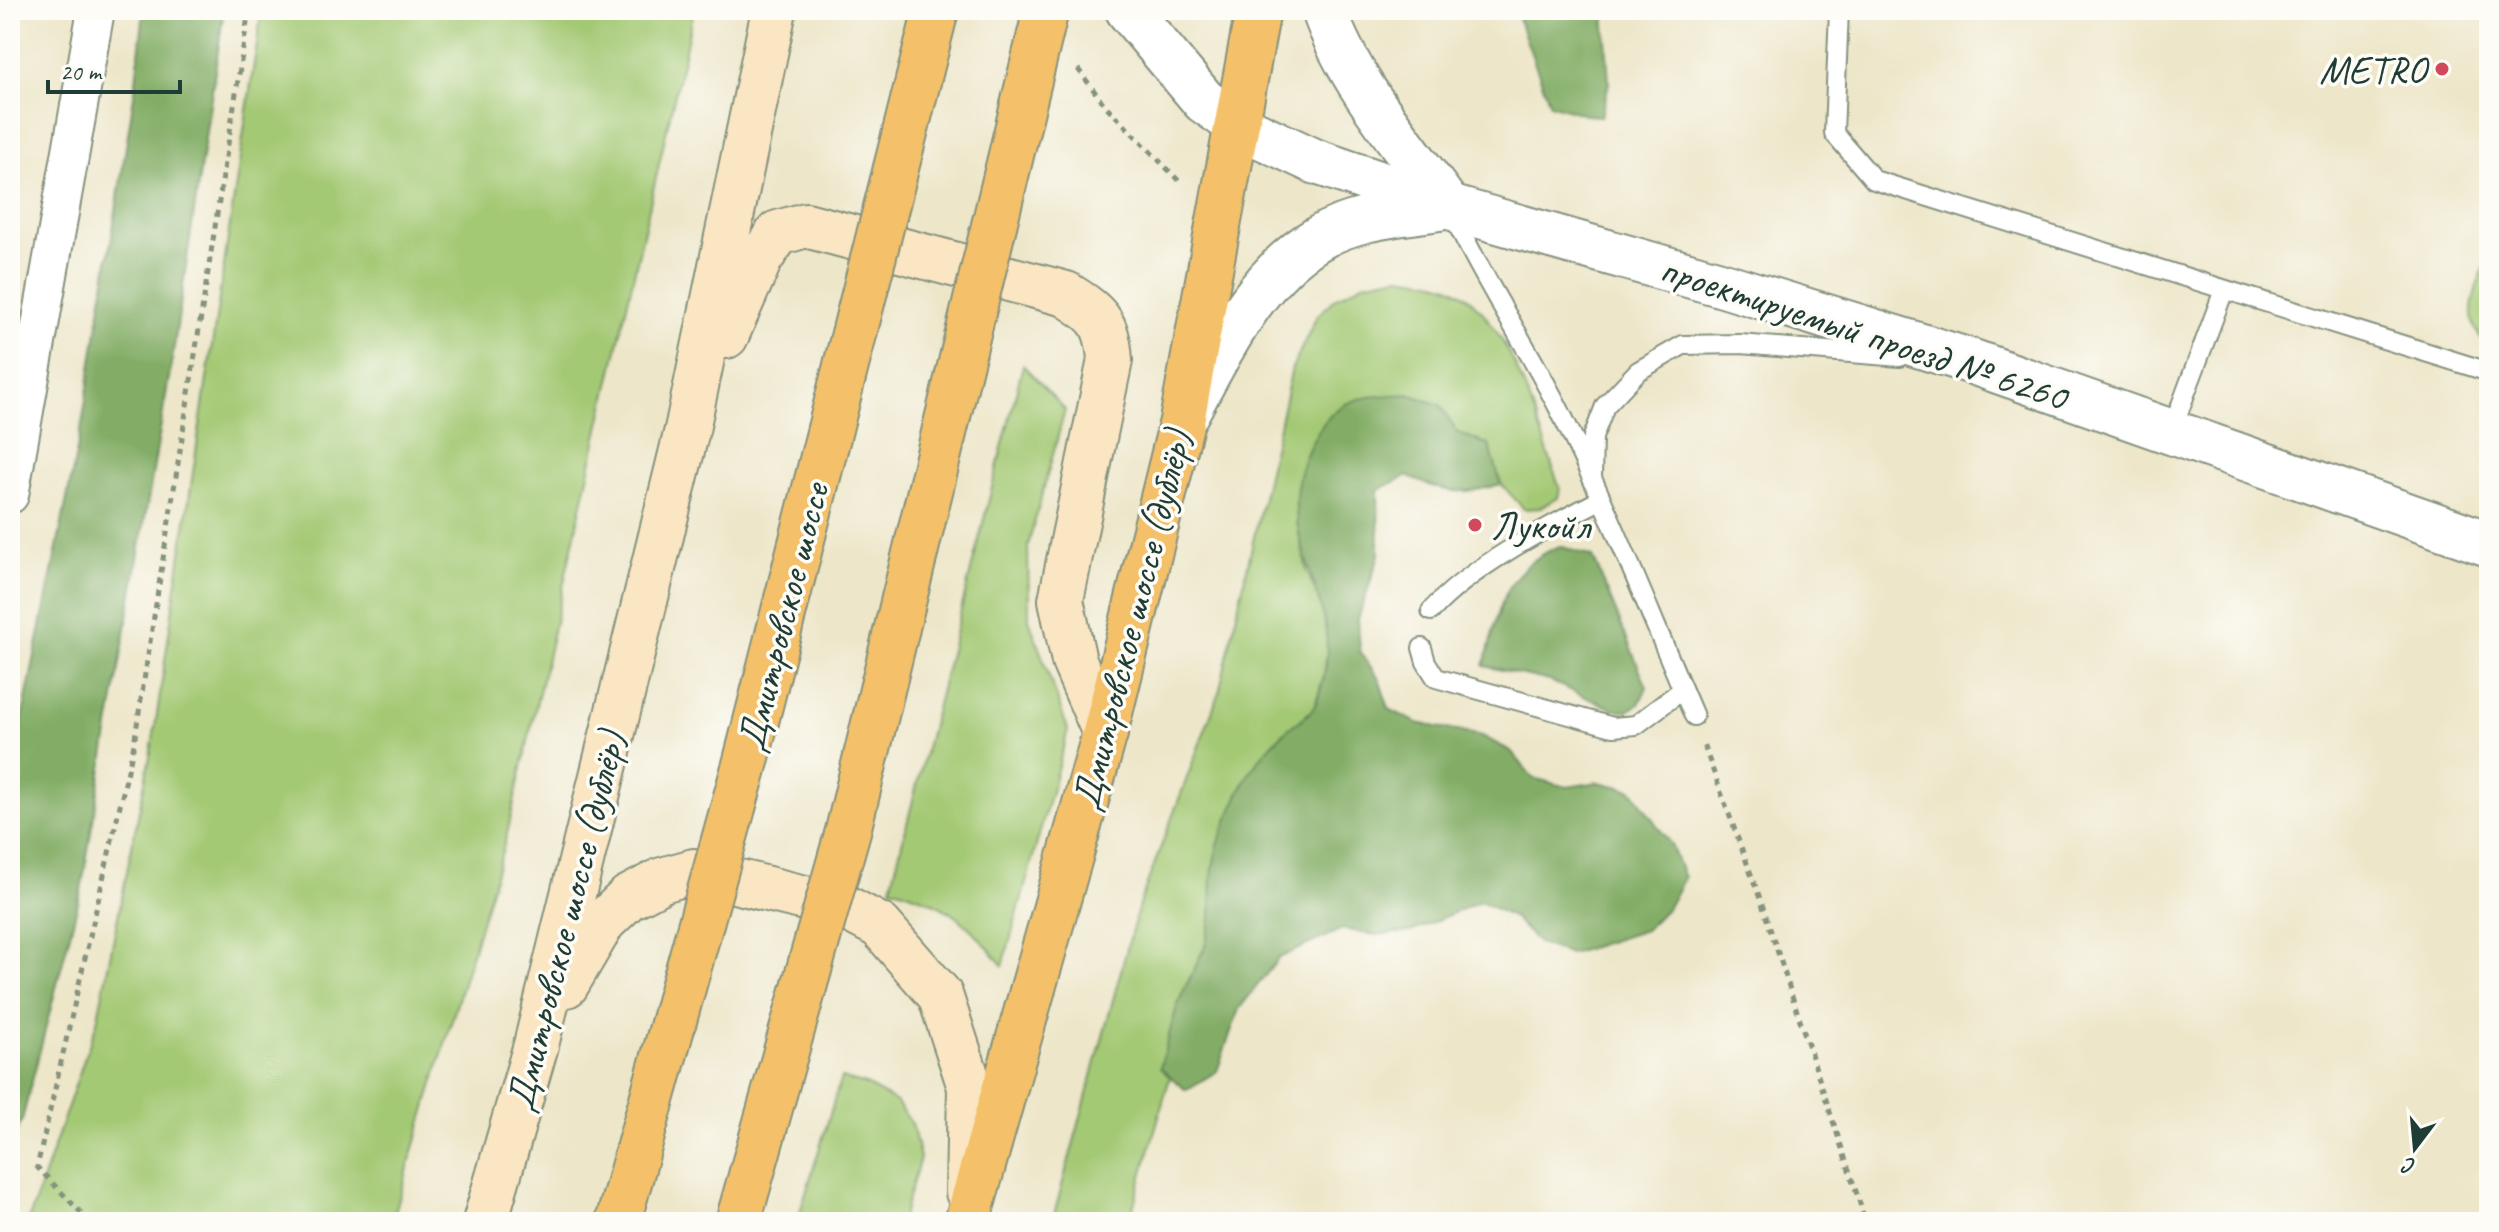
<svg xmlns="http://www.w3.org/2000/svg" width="2499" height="1232" font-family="Caveat,sans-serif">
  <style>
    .green { fill: #a4c974; stroke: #628354; stroke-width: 2 }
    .forest { fill: #83ad66; stroke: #51754d; stroke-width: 2 }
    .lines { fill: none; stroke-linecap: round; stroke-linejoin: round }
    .service-casing { stroke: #86927e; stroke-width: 22 }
    .minor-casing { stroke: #86927e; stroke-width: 40 }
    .tertiary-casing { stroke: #86927e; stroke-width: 48 }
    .secondary-casing { stroke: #86927e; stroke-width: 48 }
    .trunk-casing { stroke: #86927e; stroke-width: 48 }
    .path { stroke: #86927e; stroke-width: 5; stroke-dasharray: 6 6; stroke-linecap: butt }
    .service { stroke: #fff; stroke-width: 18 }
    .minor { stroke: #fff; stroke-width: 36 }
    .tertiary { stroke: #fff; stroke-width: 44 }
    .secondary { stroke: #fbe6c3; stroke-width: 44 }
    .trunk { stroke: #f4c16a; stroke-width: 44 }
    .trunk-bridge-casing { stroke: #86927e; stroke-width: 48; stroke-linecap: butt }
    .trunk-bridge { stroke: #f4c16a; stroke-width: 44 }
    .poi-dot { fill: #d1495b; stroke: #fdfcf7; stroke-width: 3 }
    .labels { text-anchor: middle; stroke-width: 7; stroke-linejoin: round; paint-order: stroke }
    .poi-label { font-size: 40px; fill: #1f3d34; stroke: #fdfcf7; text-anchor: end }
    .street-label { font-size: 40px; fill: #1f3d34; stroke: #fdfcf7 }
  </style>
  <rect width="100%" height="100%" fill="#fdfcf7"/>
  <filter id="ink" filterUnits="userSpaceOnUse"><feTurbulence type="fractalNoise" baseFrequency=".0125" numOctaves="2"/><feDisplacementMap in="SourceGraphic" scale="16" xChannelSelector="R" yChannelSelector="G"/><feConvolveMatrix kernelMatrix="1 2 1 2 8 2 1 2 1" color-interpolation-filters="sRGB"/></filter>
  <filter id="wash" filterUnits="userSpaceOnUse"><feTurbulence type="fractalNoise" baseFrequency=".006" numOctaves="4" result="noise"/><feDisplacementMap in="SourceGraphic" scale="32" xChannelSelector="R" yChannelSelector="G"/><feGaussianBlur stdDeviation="1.8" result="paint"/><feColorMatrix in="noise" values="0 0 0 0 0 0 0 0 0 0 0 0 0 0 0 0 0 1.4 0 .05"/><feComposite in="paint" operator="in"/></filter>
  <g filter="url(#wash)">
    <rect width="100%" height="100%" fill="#ede6c9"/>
    <path class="green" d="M262,10H694L506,838L392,1222H28L97,1022L153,741Z
      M2489,253V344C2456,323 2479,283 2489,253Z
      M1399,276C1415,278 1432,280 1447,285C1510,310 1539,431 1560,489L1558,498L1539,508L1524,509L1501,484L1489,445L1458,433L1440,405L1299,533L1307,572L1323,609L1329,641L1324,675L1314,708L1264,753L1245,781L1232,810L1212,877L1213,911L1206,944L1179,1002L1160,1068L1170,1077L1129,1222H1052L1139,905L1219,693L1292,368L1317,316L1334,299L1363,283Z
      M1023,365L1065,410L1028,546L1029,619L1068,730L1003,966C968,921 946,903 891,887Z
      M841,1078L866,1085L895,1101L912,1124L920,1158L901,1222H797Z"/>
    <path class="forest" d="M144,10H224L172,360L81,891L22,1120L10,1148V778L82,425L135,90Z
      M1515,10H1604L1609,83L1601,116L1585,115L1550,104Z
      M1409,394L1440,405L1458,433L1489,445L1501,484C1458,497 1446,492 1406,476L1378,490L1379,555L1358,619L1360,652L1379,679L1389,709L1417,723L1482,736L1511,751L1533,778L1567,787L1599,782L1632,790L1671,845L1684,878L1668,907L1645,930L1570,954L1538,943L1514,918L1480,901L1411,932L1375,935L1342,929L1279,958L1239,1009L1217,1071L1186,1090L1160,1068C1166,1047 1171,1025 1178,1004C1186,983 1199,964 1206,943C1214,920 1210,900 1212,877C1214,846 1230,813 1243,785C1253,764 1271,744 1288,729C1296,722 1306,717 1312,710C1318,702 1322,685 1324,676C1343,593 1265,536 1310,446C1335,396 1357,397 1409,394Z
      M1560,546L1593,557L1647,687L1639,704L1628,711L1613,709L1550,681L1484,666C1500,610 1501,570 1560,546Z"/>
  </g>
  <g filter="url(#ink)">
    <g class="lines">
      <defs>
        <path id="service" d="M1839,10L1834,133L1874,180L2489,372
          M1451,211C1483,280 1525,342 1559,409C1609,509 1650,614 1694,716
          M2171,432L2224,290
          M1592,477L1593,437L1605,406L1638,371L1683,345L1740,344L1900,357
          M1431,611C1470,567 1548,527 1600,500
          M1422,648L1426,662L1436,678L1613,727L1636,725L1682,690"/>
        <path id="minor" d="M10,495L96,10"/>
        <path id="tertiary" d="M1128,10L1204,101L1239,126L1314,161L1449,207L1720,284L1970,361L2489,544
          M1324,10C1349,83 1404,145 1449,207
          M1186,414C1220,352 1255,275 1319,238C1354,217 1399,214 1439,208"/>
        <path id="secondary" d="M726,336L760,259L778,233L806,225L1066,294C1098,314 1107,321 1110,360L1061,600L1074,661L1105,733
          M566,985L603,922L628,898L662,880L694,871L846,908L880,926L940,995L970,1087L968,1192
          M485,1222L536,1045L687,430L774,10"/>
        <path id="trunk" d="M967,1222L1105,733L1182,421L1258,10"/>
      </defs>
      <use href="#service" class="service-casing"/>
      <use href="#minor" class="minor-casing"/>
      <use href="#tertiary" class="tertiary-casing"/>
      <use href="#secondary" class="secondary-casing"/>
      <use href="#trunk" class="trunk-casing"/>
      <path class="path" d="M1078,69L1104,104L1181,183
        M1704,746L1762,904L1866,1222
        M90,1222L37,1167L134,744L249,10"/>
      <use href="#service" class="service"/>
      <use href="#minor" class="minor"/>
      <use href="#tertiary" class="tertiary"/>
      <use href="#secondary" class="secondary"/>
      <use href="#trunk" class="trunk"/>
      <defs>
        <path id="trunk-bridge" d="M618,1222L746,761L936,10
          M738,1222L848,831L1046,10"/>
      </defs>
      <use href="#trunk-bridge" class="trunk-bridge-casing"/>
      <use href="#trunk-bridge" class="trunk-bridge"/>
    </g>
  </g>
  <g class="poi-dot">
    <circle cx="2442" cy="69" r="8"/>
    <circle cx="1475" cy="525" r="8"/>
  </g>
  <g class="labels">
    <g class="poi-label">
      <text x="2426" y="83">METRO</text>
      <text x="1491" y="539" text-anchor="start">Лукойл</text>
    </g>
    <g class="street-label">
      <text transform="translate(1864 332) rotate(18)" y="14">проектируемый проезд № 6260</text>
      <text transform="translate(782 617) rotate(-76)" y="14">Дмитровское шоссе</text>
      <text transform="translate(1131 620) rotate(-76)" y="14">Дмитровское шоссе (дублёр)</text>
      <text transform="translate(565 921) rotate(-76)" y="14">Дмитровское шоссе (дублёр)</text>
    </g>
  </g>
  <rect width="2499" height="1232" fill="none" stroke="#fdfcf7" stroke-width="40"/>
  <g transform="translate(2415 1148) rotate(196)" stroke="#fdfcf7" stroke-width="6" paint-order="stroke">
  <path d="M0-6L14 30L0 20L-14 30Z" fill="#1f3d34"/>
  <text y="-12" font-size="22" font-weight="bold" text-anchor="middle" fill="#1f3d34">С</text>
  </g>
  <path d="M48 80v12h132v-12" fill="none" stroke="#1f3d34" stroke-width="4"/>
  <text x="60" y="80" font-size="24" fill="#1f3d34" stroke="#fdfcf7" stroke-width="6" paint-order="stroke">20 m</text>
</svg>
